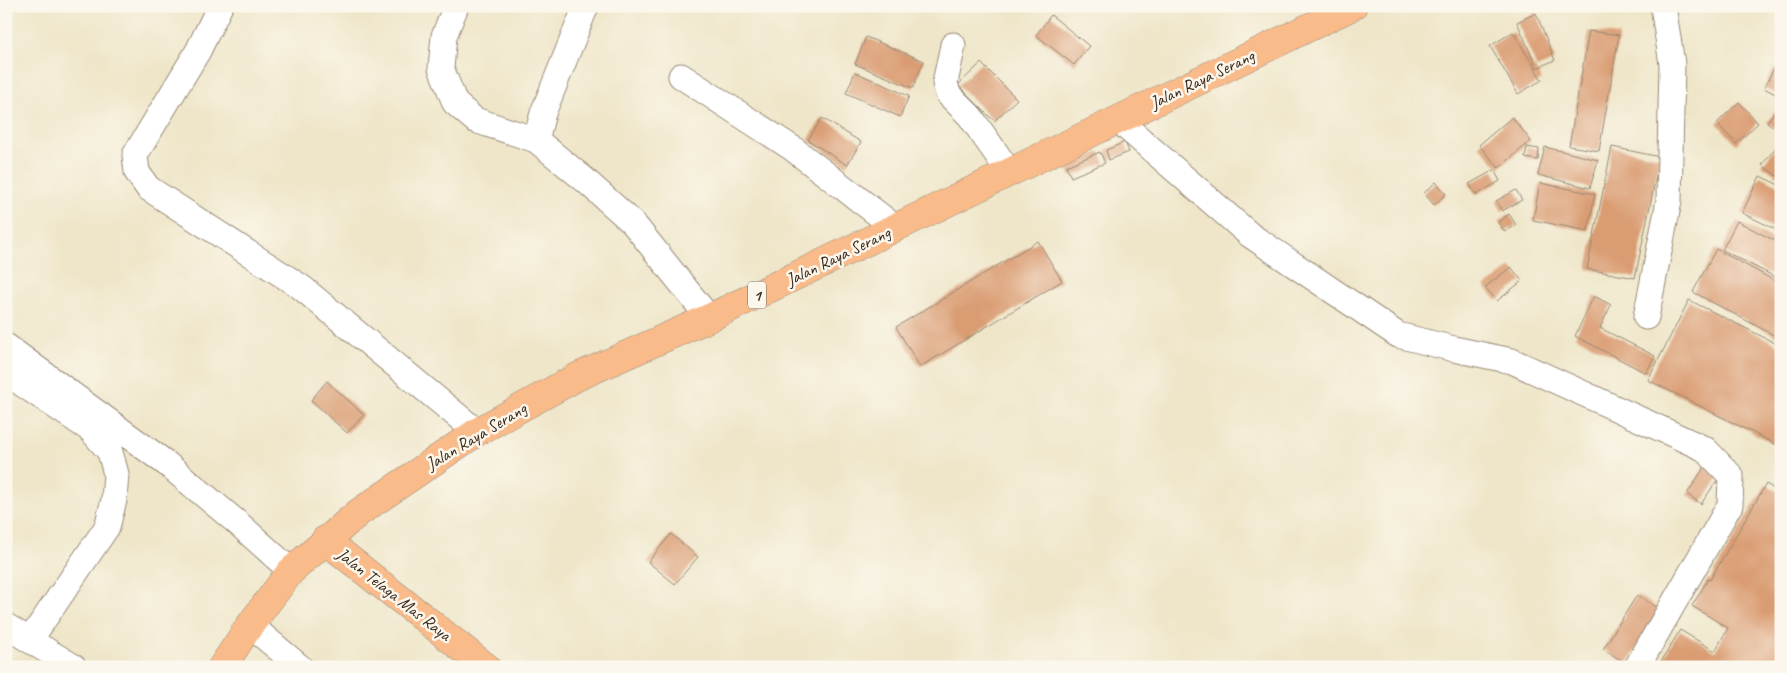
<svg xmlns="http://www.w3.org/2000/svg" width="1787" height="673" font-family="Caveat,sans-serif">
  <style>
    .building { fill: #da9d73 }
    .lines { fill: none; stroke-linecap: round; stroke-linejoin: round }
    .minor-casing { stroke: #958874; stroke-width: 27 }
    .major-casing { stroke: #958874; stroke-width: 29 }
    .highway-casing { stroke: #958874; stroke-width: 29 }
    .minor { stroke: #fff; stroke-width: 25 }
    .major { stroke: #fabb8b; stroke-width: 28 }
    .highway { stroke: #fabb8b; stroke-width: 28 }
    .labels { text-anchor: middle; stroke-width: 5; stroke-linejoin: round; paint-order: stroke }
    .shield { fill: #fbf7ec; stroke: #75685c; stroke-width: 1 }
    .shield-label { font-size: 16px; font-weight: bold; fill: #3b2a1e }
    .street-label { font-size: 18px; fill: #3b2a1e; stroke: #fbf7ec }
  </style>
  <rect width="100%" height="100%" fill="#fbf7ec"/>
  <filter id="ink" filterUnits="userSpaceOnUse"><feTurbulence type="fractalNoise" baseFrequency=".02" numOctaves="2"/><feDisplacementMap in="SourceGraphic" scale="10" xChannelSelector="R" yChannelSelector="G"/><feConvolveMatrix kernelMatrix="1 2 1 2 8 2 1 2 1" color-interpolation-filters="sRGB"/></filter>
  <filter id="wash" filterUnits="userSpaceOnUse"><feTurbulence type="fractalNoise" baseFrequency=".0096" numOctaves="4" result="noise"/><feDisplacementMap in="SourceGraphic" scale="20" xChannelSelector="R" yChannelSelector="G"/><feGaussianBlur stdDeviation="1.12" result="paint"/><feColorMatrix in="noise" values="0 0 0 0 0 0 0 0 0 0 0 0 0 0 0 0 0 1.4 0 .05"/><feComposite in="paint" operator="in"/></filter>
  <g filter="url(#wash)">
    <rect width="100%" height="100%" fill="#efe6c9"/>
    <g id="blocks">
      <path class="building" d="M1536,13L1555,60L1537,68L1517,22Z
        M1051,15L1089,46L1074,65L1036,35Z
        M1589,31L1619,35L1599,151L1569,146Z
        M1513,32L1542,80L1518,94L1490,46Z
        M866,37L924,61L913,88L855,64Z
        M981,63L1017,99L994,121L958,85Z
        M1774,68L1781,71V97L1764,88Z
        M855,72L909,96L900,117L846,93Z
        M1739,102L1758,123L1736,144L1717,123Z
        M1781,103V133L1767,122Z
        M1512,117L1531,141L1499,168L1479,145Z
        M822,118L861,142L847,165L808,140Z
        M1781,141V171L1777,176L1762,165Z
        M1125,142L1129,152L1109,160L1106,150Z
        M1527,147L1539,149L1538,160L1525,158Z
        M1545,147L1598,160L1590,188L1538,175Z
        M1612,147L1660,157L1635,278L1587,269Z
        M1100,152L1105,163L1071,177L1066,166Z
        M1494,170L1500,181L1476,195L1469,184Z
        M1760,176L1781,186V232L1742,213Z
        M1436,182L1446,194L1434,205L1424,193Z
        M1540,183L1595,194L1588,231L1533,220Z
        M1516,190L1522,200L1502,211L1496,201Z
        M1509,214L1516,225L1505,232L1498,222Z
        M1737,221L1781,244V280L1722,250Z
        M1038,241L1062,281L920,367L896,327Z
        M1716,249L1781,284V339L1693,292Z
        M1511,267L1522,281L1497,301L1485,287Z
        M1594,296L1611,305L1600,328L1655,356L1646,373L1575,336Z
        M1689,300L1781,346V447L1648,380Z
        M327,381L364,415L347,433L311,400Z
        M1705,466L1720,476L1701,504L1687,494Z
        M1766,484L1781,493V667H1658L1680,630L1715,651L1728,628L1692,606L1708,579L1710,580Z
        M671,534L698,557L675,584L648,562Z
        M1637,595L1661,610L1627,664L1603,649Z"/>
    </g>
  </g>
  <g filter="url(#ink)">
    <use href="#blocks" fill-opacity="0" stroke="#958874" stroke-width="1"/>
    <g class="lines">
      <defs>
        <path id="minor" d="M220,6L198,51L135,155L137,172L148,188L301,287L477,432
          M456,6L444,36L441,68L455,103L475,120L536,140
          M586,6L543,113L536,140L585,180L633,223L709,318
          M953,45L945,83L948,94L970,116L1010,173
          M681,76L792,148L896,228
          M1118,120L1250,235L1398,335L1454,349L1512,361L1705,449L1731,476L1730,505L1637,667
          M1646,317L1669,201L1672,64L1663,6
          M6,346L167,464L240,525L291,571
          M6,373L91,430L110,452L116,474L114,500L107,527L30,640
          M250,625L300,667
          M6,626L74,667"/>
        <path id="major" d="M325,540L486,667"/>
        <path id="highway" d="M222,667L250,625L291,571L358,513L477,432L577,377L709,318L1353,6"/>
      </defs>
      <use href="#minor" class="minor-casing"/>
      <use href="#major" class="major-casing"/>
      <use href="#highway" class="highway-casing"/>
      <use href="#minor" class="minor"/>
      <use href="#major" class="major"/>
      <use href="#highway" class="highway"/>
    </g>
  </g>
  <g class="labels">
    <rect class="shield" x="748" y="281.5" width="18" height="27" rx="4"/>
    <g class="shield-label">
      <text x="757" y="301">1</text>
    </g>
    <g class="street-label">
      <text transform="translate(1202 79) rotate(-26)" y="6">Jalan Raya Serang</text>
      <text transform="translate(838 256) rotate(-26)" y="6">Jalan Raya Serang</text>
      <text transform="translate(476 436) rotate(-31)" y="6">Jalan Raya Serang</text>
      <text transform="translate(394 594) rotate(38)" y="6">Jalan Telaga Mas Raya</text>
    </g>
  </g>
  <rect width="1787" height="673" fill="none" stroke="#fbf7ec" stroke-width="25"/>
</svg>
